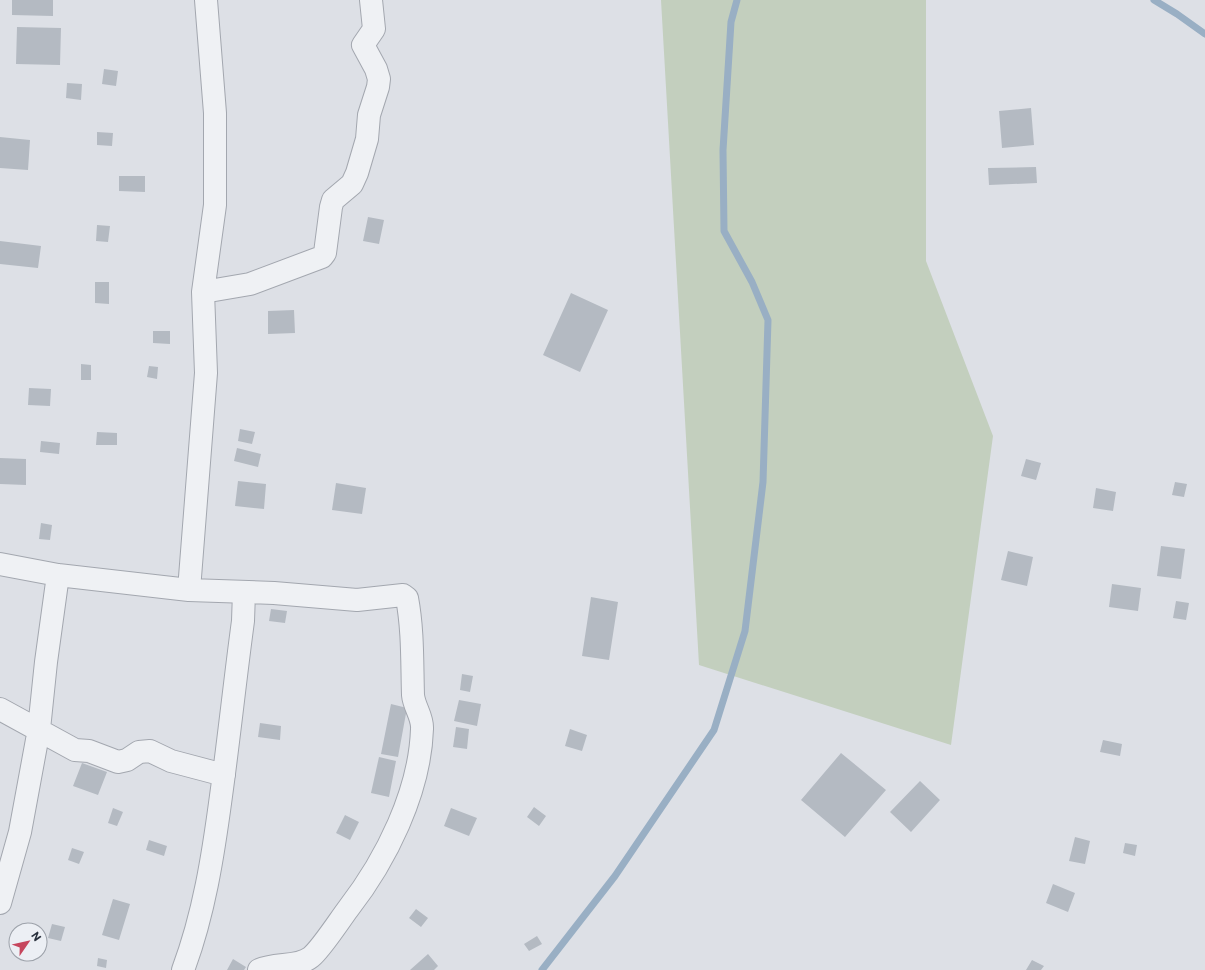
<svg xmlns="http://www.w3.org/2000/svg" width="1205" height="970" font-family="Commissioner,sans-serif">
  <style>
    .green { fill: #c3cfbe }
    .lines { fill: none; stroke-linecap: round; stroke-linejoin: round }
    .stream { stroke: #99afc4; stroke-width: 7 }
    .building { fill: #b4bac2 }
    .street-casing { stroke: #a3a7af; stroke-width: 24 }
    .street { stroke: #eff1f4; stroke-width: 22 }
  </style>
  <rect width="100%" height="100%" fill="#dde0e6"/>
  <path class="green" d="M661,0H926V261L993,436L951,745L699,665Z"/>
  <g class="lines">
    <path class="stream" d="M1154,0L1177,14L1205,34
      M542,970L615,876L714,730L745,631L763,482L768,320L752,282L724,231L723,150L731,22L737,0"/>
  </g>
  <path class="building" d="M12,0H53V16L12,15Z
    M17,27L61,28L60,65L16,64Z
    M104,69L118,71L116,86L102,84Z
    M67,83L82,84L81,100L66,98Z
    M1031,108L1034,145L1002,148L999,111Z
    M97,132L113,133L112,146L97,145Z
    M0,137L30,140L28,170L0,168Z
    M1036,167L1037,183L989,185L988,168Z
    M119,176H145V192L119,191Z
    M368,217L384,220L379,244L363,241Z
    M97,225L110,226L108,242L96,241Z
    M0,241L41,246L38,268L0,264Z
    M95,282H109V304L95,303Z
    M571,293L608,310L580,372L543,355Z
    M294,310L295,333L268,334V311Z
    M153,331H170V344L153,343Z
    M81,364L91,365V380H81Z
    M149,366L158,367L157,379L147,377Z
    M29,388L51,389L50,406L28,405Z
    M240,429L255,432L252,444L238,441Z
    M97,432L117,433V445H96Z
    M41,441L60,443L59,454L40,452Z
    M237,448L261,454L258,467L234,461Z
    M0,458L26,459V485L0,484Z
    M1026,459L1041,463L1036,480L1021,476Z
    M238,481L266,484L264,509L235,506Z
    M1175,482L1187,484L1184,497L1172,495Z
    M336,483L366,488L362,514L332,510Z
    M1096,488L1116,492L1113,511L1093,508Z
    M41,523L52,525L50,540L39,539Z
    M1161,546L1185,549L1181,579L1157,576Z
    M1008,551L1033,557L1027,586L1001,580Z
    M1112,584L1141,588L1138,611L1109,607Z
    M591,597L618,602L609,660L582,656Z
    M1176,601L1189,603L1186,620L1173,618Z
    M271,609L287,611L285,623L269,621Z
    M462,674L473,676L470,692L460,690Z
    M459,700L481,704L477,726L454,721Z
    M391,704L407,708L398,757L381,754Z
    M260,723L281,726L280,740L258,737Z
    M456,727L469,729L467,749L453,747Z
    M570,729L587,735L582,751L565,746Z
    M1103,740L1122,744L1120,756L1100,752Z
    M841,753L886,790L845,837L801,800Z
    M379,757L396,761L389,797L371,793Z
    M82,763L107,772L98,795L73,786Z
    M920,781L940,800L911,832L890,812Z
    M534,807L546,816L539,826L527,817Z
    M113,808L123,812L117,826L108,823Z
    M451,808L477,818L469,836L444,826Z
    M345,815L359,822L350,840L336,833Z
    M1075,837L1090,841L1085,864L1069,861Z
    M149,840L167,846L164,856L146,850Z
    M1125,843L1137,845L1135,856L1123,853Z
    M72,848L84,852L79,864L68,860Z
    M1053,884L1075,893L1068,912L1046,903Z
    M113,899L130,904L119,940L102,935Z
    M416,909L428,918L421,927L409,918Z
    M52,924L65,927L61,941L48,938Z
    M537,936L542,944L529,951L524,944Z
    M428,954L438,966L434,970H410Z
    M98,958L107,960L106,968L97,966Z
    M233,959L246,967L244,970H227Z
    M1032,960L1044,966L1041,970H1026Z"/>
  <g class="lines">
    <defs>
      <path id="street" d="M203,292L250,284L322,257L325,253L331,207L333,200L352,184L357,173L367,139L369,115L378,87L379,79L376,69L363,45L374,29L371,0
        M0,564L58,575L189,590L274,593L357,600L403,595L407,598C413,630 412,662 413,695C414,707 423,717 422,729C420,792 386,860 348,909C339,921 321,949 311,957C297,968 276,962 259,970
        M189,590L206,373L203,292L215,205V113L206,0
        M0,709L75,750L89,751L118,762L127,760L139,752L150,751L171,761L224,775
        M0,903L20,832L39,729L46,662L58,575
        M183,970C204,914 213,856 221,796C229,738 235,680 243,621L244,592"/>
    </defs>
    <use href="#street" class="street-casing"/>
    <use href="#street" class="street"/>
  </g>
  <g transform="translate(28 942) rotate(56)"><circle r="19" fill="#eceff4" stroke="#9da2aa"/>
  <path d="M0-3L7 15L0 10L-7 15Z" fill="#c6465d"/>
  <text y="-6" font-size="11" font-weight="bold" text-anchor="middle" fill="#272f3b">N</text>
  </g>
</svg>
